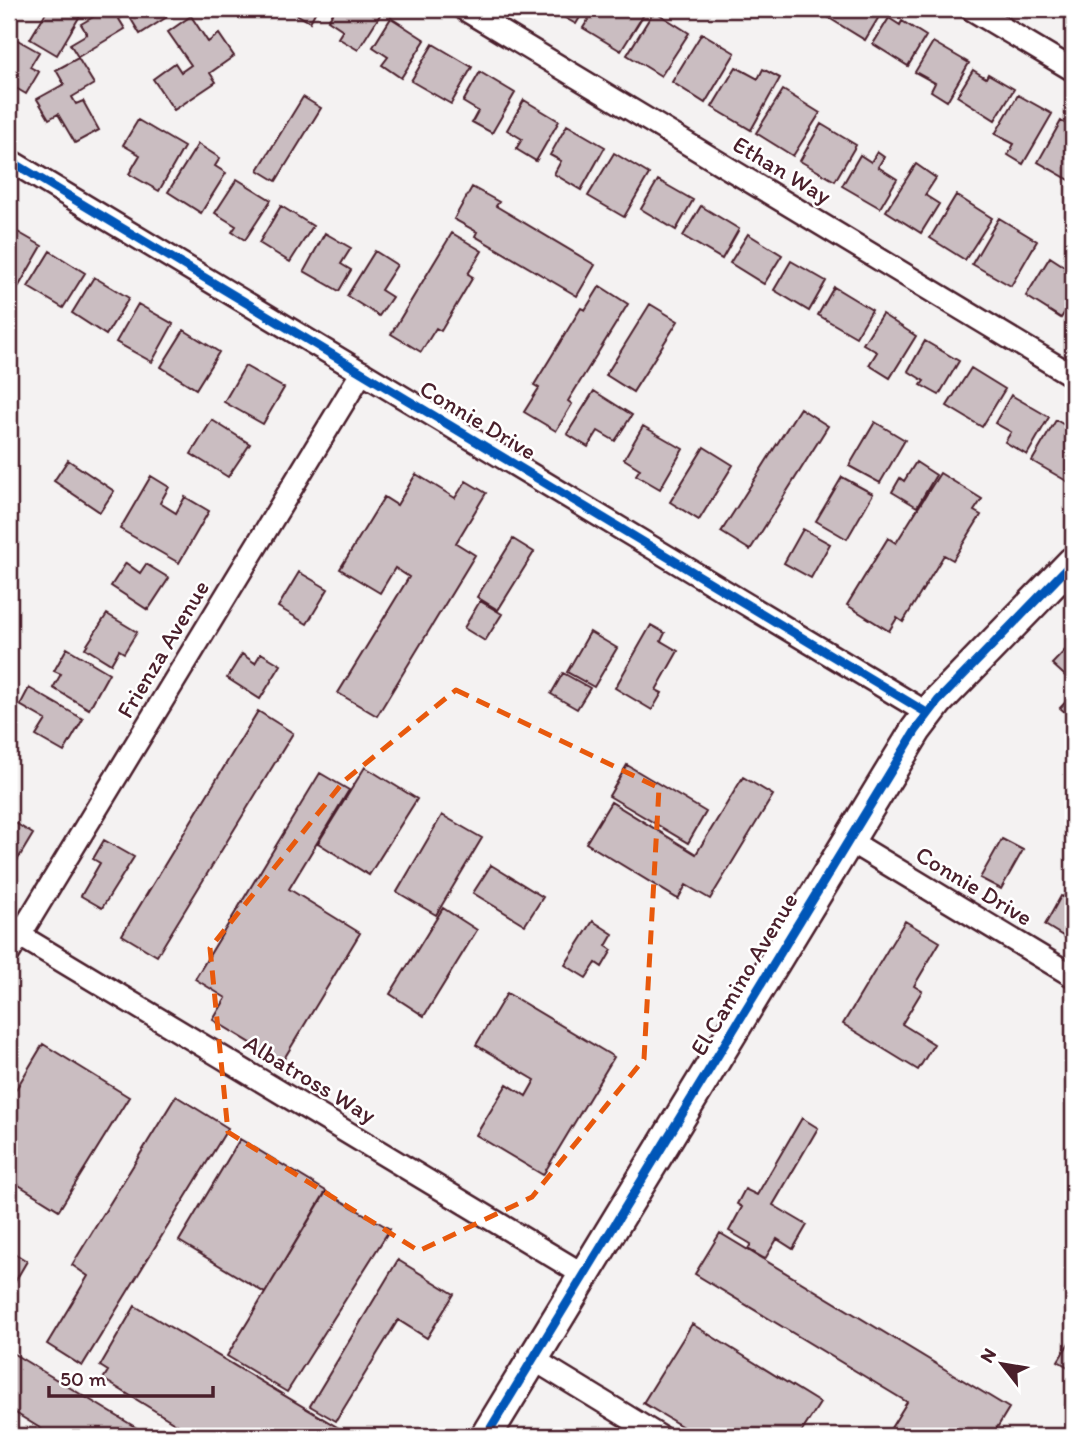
<svg xmlns="http://www.w3.org/2000/svg" width="1082" height="1445" font-family="Itim,sans-serif">
  <style>
    .building { fill: #cabdc1; stroke: #4a1f2b; stroke-width: 2 }
    .lines { fill: none; stroke-linecap: round; stroke-linejoin: round }
    .minor-casing { stroke: #4a1f2b; stroke-width: 26 }
    .secondary-casing { stroke: #4a1f2b; stroke-width: 35 }
    .minor { stroke: #fff; stroke-width: 21 }
    .secondary { stroke: #fff; stroke-width: 30 }
    .cycleway-casing { stroke: #fff; stroke-width: 13 }
    .cycleway { stroke: #0057b8; stroke-width: 9 }
    .marked { fill: none; stroke: #e8590c; stroke-width: 5; stroke-dasharray: 14 9; stroke-linejoin: round }
    .labels { text-anchor: middle; stroke-width: 5; stroke-linejoin: round; paint-order: stroke }
    .street-label { font-size: 24px; fill: #4a1f2b; stroke: #fff }
  </style>
  <rect width="100%" height="100%" fill="#f4f2f2"/>
  <filter id="ink" filterUnits="userSpaceOnUse"><feTurbulence type="fractalNoise" baseFrequency=".0143" numOctaves="2"/><feDisplacementMap in="SourceGraphic" scale="14" xChannelSelector="R" yChannelSelector="G"/><feConvolveMatrix kernelMatrix="1 2 1 2 8 2 1 2 1" color-interpolation-filters="sRGB"/></filter>
  <g filter="url(#ink)">
    <path class="building" d="M48,9H84L57,55L30,39Z
      M107,9H162L167,17L140,34L128,14L119,19L125,29L78,57L70,44L87,34L81,24Z
      M292,9H317L310,22L291,11Z
      M336,9H376L382,12L358,50L338,38L343,30L328,20Z
      M549,9H585L576,24Z
      M595,9H643L646,11L621,51L583,28Z
      M834,9H881L883,10L865,40L829,18Z
      M654,11L689,33L661,76L627,55Z
      M191,16L208,42L219,34L234,56L210,73L216,82L174,110L153,79L175,63L181,72L191,65L168,32Z
      M391,18L425,40L401,78L382,65L388,57L373,47Z
      M889,18L900,25L902,21L926,36L908,66L873,44Z
      M702,33L735,53L705,103L672,82Z
      M14,38L39,52L30,67L39,72L26,94L9,84V47Z
      M933,42L969,63L947,101L931,91L935,83L915,72Z
      M433,44L472,67L451,104L411,81Z
      M78,58L94,84L72,97L76,104L83,101L99,130L75,143L58,114L49,119L37,99L64,84L56,70Z
      M736,67L758,79L763,69L780,78L751,130L712,107Z
      M973,70L986,78L988,74L1014,89L995,120L957,96Z
      M480,72L515,93L492,133L472,122L478,111L463,102Z
      M783,90L820,113L793,156L756,133Z
      M1018,95L1052,114L1023,164L1008,155L1014,144L995,134Z
      M303,97L321,108L276,181L258,170Z
      M524,100L559,121L536,161L516,149L522,139L507,130Z
      M138,120L184,147L159,191L129,174L140,155L123,145Z
      M1061,121L1073,128V182L1038,162Z
      M821,124L856,145L835,181L800,161Z
      M567,125L605,147L581,190L554,174L561,161L550,155Z
      M198,144L220,158L215,166L226,173L201,213L168,192Z
      M877,152L884,157L878,167L897,179L880,208L842,186L860,155L871,162Z
      M614,153L649,174L624,217L588,196Z
      M916,164L936,178L925,195L939,204L921,233L886,211Z
      M237,179L271,200L245,240L232,232L236,226L215,213Z
      M658,180L693,200L676,230L641,209Z
      M472,187L499,202L496,206L595,265L577,296L475,236L477,232L454,219Z
      M956,195L992,218L965,260L930,238Z
      M281,206L313,226L290,262L259,243Z
      M701,206L739,229L722,259L683,236Z
      M999,218L1037,241L1011,286L972,264Z
      M9,227L42,246L16,291L9,286Z
      M325,233L351,248L341,264L351,270L339,291L304,271Z
      M452,233L482,251L468,274L473,277L441,331L436,328L421,352L391,334Z
      M748,234L782,255L764,284L730,263Z
      M50,251L85,273L63,308L28,287Z
      M375,251L397,265L381,290L392,297L379,316L347,296Z
      M1050,257L1073,272V299L1061,318L1026,296Z
      M791,261L826,281L809,311L774,290Z
      M94,277L129,298L106,335L72,313Z
      M600,286L628,304L568,401L572,404L556,431L524,412L539,388L534,385L581,308L585,310Z
      M834,287L872,310L856,337L818,315Z
      M138,304L173,324L152,362L116,342Z
      M650,304L678,321L633,392L606,375Z
      M882,314L916,336L890,378L869,365L877,352L863,344Z
      M184,330L219,352L196,389L161,367Z
      M925,341L959,361L939,395L921,385L924,381L908,371Z
      M245,366L284,388L263,424L224,402Z
      M971,368L1005,389L982,427L947,406Z
      M594,391L632,415L615,441L598,431L588,447L567,434Z
      M1011,395L1049,417L1027,455L1005,442L1011,432L995,423Z
      M800,408L828,426L750,550L721,532Z
      M212,420L250,444L228,477L191,454Z
      M1056,420L1073,430V478L1070,483L1032,461Z
      M875,422L905,440L880,483L849,466Z
      M643,426L683,449L660,489L636,475L640,469L624,459Z
      M704,447L733,465L699,520L670,502Z
      M68,460L114,491L100,512L54,481Z
      M916,462L936,475L917,507L892,492L900,478L904,481Z
      M940,473L982,499L974,511L981,515L953,560L944,555L903,622L897,618L889,631L847,605L888,538L896,543Z
      M416,474L455,498L466,481L486,493L456,543L475,555L377,716L338,693L409,577L395,568L380,593L340,569L384,497L397,505Z
      M151,476L169,487L160,503L176,513L185,497L209,511L179,563L120,529Z
      M842,477L873,494L847,539L816,521Z
      M803,529L830,544L811,578L784,563Z
      M513,539L534,552L498,610L477,597Z
      M126,563L140,573L146,564L169,578L148,610L111,586Z
      M299,572L328,589L307,624L278,607Z
      M480,601L502,614L485,641L464,628Z
      M107,614L137,632L124,653L119,650L111,664L85,648Z
      M651,625L665,633L661,641L678,651L656,690L662,693L652,710L615,688Z
      M590,632L617,648L594,687L567,672Z
      M1069,646L1073,649V683L1052,664Z
      M67,648L109,673L89,709L53,688L61,674L54,671Z
      M261,653L281,665L260,699L227,678L242,654L255,663Z
      M563,673L590,688L577,709L551,694Z
      M29,688L83,719L64,752L36,736L46,720L20,705Z
      M1073,694V719L1060,708Z
      M258,711L293,733L157,956L122,935Z
      M627,765L706,812L688,843L609,796Z
      M365,767L417,799L369,875L318,843Z
      M320,773L349,790L289,889L360,933L282,1062L213,1020L226,998L195,979Z
      M743,777L773,795L710,899L686,885L678,899L586,843L611,802L696,854Z
      M442,815L482,838L436,915L397,892Z
      M9,819L33,834L9,874Z
      M1002,839L1023,850L1001,889L980,878Z
      M104,840L134,857L102,908L81,896L100,863L93,859Z
      M491,865L543,897L525,925L473,893Z
      M1068,890L1073,893V936L1071,934L1068,939L1045,925L1061,896L1063,897Z
      M443,908L477,930L424,1016L390,994Z
      M593,921L613,934L606,946L612,950L602,967L596,963L586,978L565,965Z
      M905,921L940,942L914,986L922,991L902,1024L934,1044L918,1070L843,1024Z
      M507,993L614,1057L543,1175L476,1135L507,1084L526,1096L535,1080L476,1045Z
      M43,1044L129,1097L59,1210L9,1179V1101Z
      M176,1096L228,1128L82,1366L47,1344L88,1276L72,1265Z
      M802,1118L818,1128L773,1205L807,1225L793,1249L777,1239L765,1259L748,1249L751,1244L729,1231L742,1207L737,1204L745,1189L757,1195Z
      M240,1139L326,1191L265,1293L179,1241Z
      M326,1192L390,1229L287,1392L227,1356Z
      M720,1233L1009,1408L992,1436H886L907,1402L695,1274Z
      M9,1250L27,1261L9,1292Z
      M398,1260L454,1294L427,1338L398,1320L336,1421L310,1406Z
      M135,1306L352,1436H196L103,1379L108,1371L100,1366Z
      M692,1324L820,1403L799,1436H698L643,1403Z
      M1073,1336V1370L1058,1361Z
      M9,1351L150,1436H53L9,1409Z"/>
    <g class="lines">
      <defs>
        <path id="minor" d="M464,9L1073,376
          M971,9L1073,70
          M9,160L927,713
          M848,840L1073,976
          M9,929L584,1275
          M9,953L362,372
          M533,1359L659,1436"/>
        <path id="secondary" d="M486,1436L916,730L938,701L1073,562"/>
      </defs>
      <use href="#minor" class="minor-casing"/>
      <use href="#secondary" class="secondary-casing"/>
      <use href="#minor" class="minor"/>
      <use href="#secondary" class="secondary"/>
      <defs>
        <path id="cycleway" d="M9,160L927,713
          M486,1436L916,730L938,701L1073,562"/>
      </defs>
      <use href="#cycleway" class="cycleway-casing"/>
      <use href="#cycleway" class="cycleway"/>
    </g>
  </g>
  <path class="marked" d="M456,690L659,788L644,1059L532,1197L419,1251L228,1132L210,948L344,781Z"/>
  <g class="labels">
    <g class="street-label">
      <text transform="translate(782 170) rotate(31)" y="8">Ethan Way</text>
      <text transform="translate(478 420) rotate(31)" y="8">Connie Drive</text>
      <text transform="translate(163 649) rotate(-59)" y="8">Frienza Avenue</text>
      <text transform="translate(974 886) rotate(31)" y="8">Connie Drive</text>
      <text transform="translate(744 974) rotate(-59)" y="8">El Camino Avenue</text>
      <text transform="translate(310 1079) rotate(31)" y="8">Albatross Way</text>
    </g>
  </g>
  <rect width="1082" height="1445" fill="none" stroke="#fff" stroke-width="35"/>
  <rect x="18" y="18" width="1047" height="1410" fill="none" stroke="#4a1f2b" stroke-width="2.5" filter="url(#ink)"/>
  <g transform="translate(1002 1364) rotate(301)" stroke="#ffffff" stroke-width="5" paint-order="stroke">
  <path d="M0-5L12 26L0 18L-12 26Z" fill="#4a1f2b"/>
  <text y="-10" font-size="19" font-weight="bold" text-anchor="middle" fill="#4a1f2b">N</text>
  </g>
  <path d="M49 1386v10h164v-10" fill="none" stroke="#4a1f2b" stroke-width="3.5"/>
  <text x="60" y="1386" font-size="21" fill="#4a1f2b" stroke="#ffffff" stroke-width="5" paint-order="stroke">50 m</text>
</svg>
